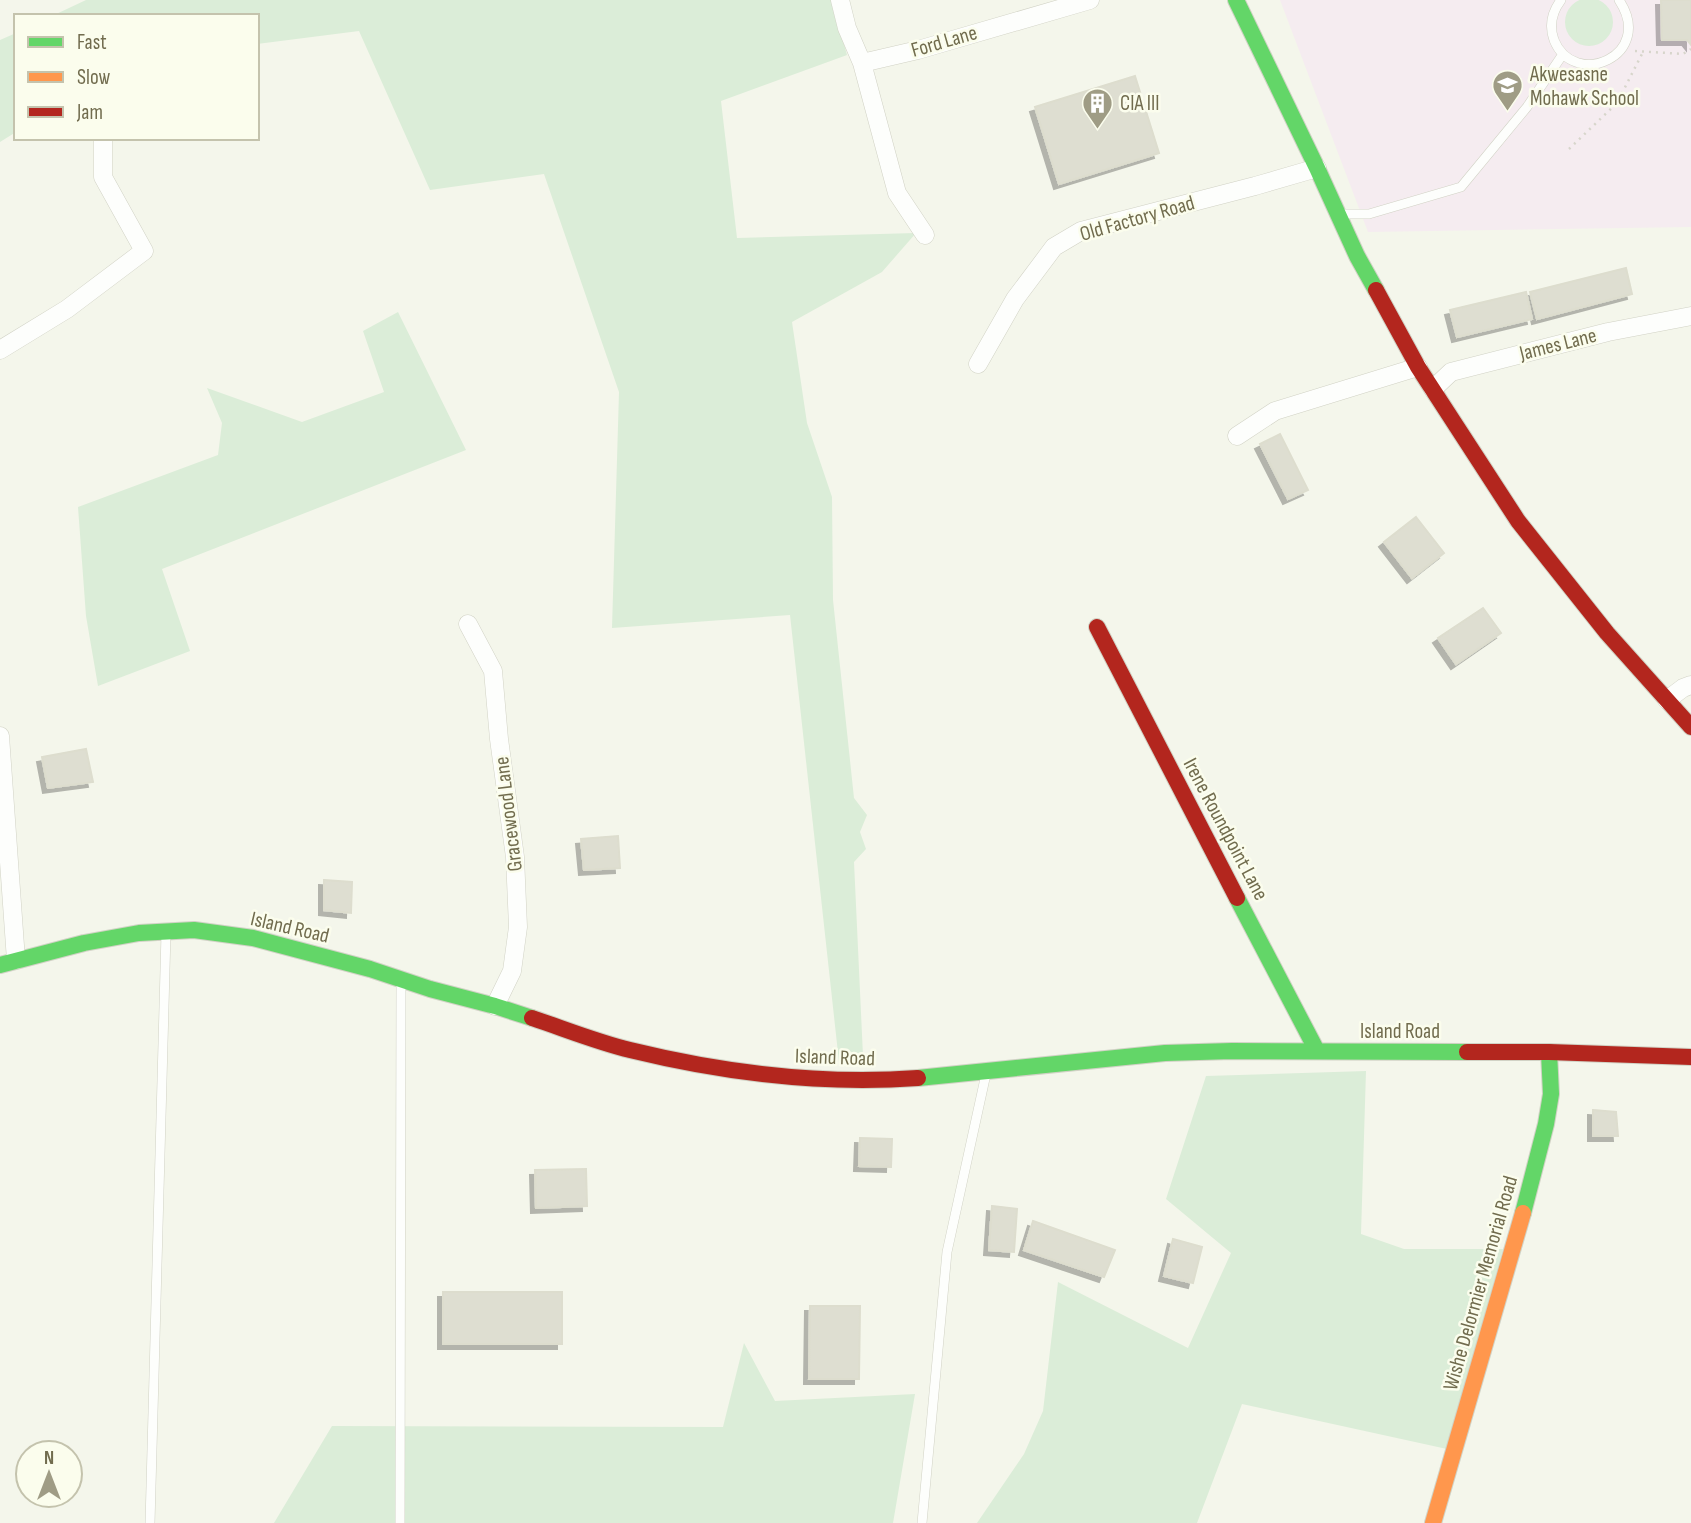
<svg xmlns="http://www.w3.org/2000/svg" width="1691" height="1523" font-family="'Sofia Sans Condensed',sans-serif">
  <style>
    .education { fill: #f5ecf0 }
    .green { fill: #dbedd8 }
    .building { fill: #deded1; stroke: #ddddce; stroke-width: 2; filter: url(#shadow) }
    .lines { fill: none; stroke-linecap: round; stroke-linejoin: round }
    .lane-casing { stroke: #d1d2c5; stroke-width: 10 }
    .street-casing { stroke: #d1d2c5; stroke-width: 19 }
    .fast-casing { stroke: #d1d2c5; stroke-width: 18 }
    .slow-casing { stroke: #d1d2c5; stroke-width: 18 }
    .jam-casing { stroke: #d1d2c5; stroke-width: 18 }
    .path { stroke: #d7d5cb; stroke-width: 2.5; stroke-dasharray: 2 5; stroke-linecap: butt }
    .lane { stroke: #fdfefc; stroke-width: 9 }
    .street { stroke: #fdfefc; stroke-width: 18 }
    .fast { stroke: #63d668; stroke-width: 16 }
    .slow { stroke: #ff974d; stroke-width: 16 }
    .jam { stroke: #b3261e; stroke-width: 16 }
    .labels { text-anchor: middle; stroke-width: 5; stroke-linejoin: round; paint-order: stroke }
    .street-label { font-size: 21px; fill: #716c4e; stroke: #fbfded }
    .poi-label { font-size: 21px; fill: #716c4e; stroke: #fbfded; text-anchor: start }
  </style>
  <defs>
    <filter id="shadow"><feDropShadow dx="-5" dy="5" stdDeviation="0" flood-color="#0004"/></filter>
  </defs>
  <rect width="100%" height="100%" fill="#f4f6eb"/>
  <path class="education" d="M1280,0H1691V227L1368,232Z"/>
  <path class="green" d="M1565 22a24 24 0 1 1 48 0a24 24 0 1 1-48 0Z
    M86,0H832L847,55L721,101L737,238L916,233L882,272L792,322L807,423L832,497L833,600L854,798L867,815L860,832L866,849L854,862L863,1056L839,1062L790,615L612,628L619,392L544,174L430,190L359,31L257,44V16H52Z
    M16,33V132L0,142V40Z
    M398,312L466,450L162,569L190,651L98,686L86,616L78,507L218,455L222,423L207,388L302,422L384,392L363,331Z
    M1366,1071L1361,1234L1404,1249H1503L1447,1449L1242,1404L1197,1523H977L1024,1454L1043,1411L1058,1282L1188,1348L1231,1253L1166,1199L1206,1076Z
    M744,1343L775,1401L915,1394L893,1523H274L332,1426L723,1427Z"/>
  <path class="building" d="M1661,0H1691V45L1687,40H1662Z
    M1135,76L1159,153L1059,184L1035,107Z
    M1626,268L1632,294L1537,319L1530,292Z
    M1526,292L1532,319L1457,337L1450,310Z
    M1280,434L1308,490L1288,499L1260,444Z
    M1416,517L1444,553L1412,578L1384,542Z
    M1483,608L1501,633L1456,664L1438,638Z
    M86,749L93,782L48,788L42,757Z
    M618,836L620,868L584,870L581,839Z
    M324,880L352,882L351,913L324,910Z
    M1593,1110L1616,1112L1618,1136H1593Z
    M860,1138L892,1139L891,1167L859,1166Z
    M586,1169L587,1206L536,1208L535,1170Z
    M992,1206L1017,1209L1014,1252L989,1250Z
    M1033,1221L1115,1250L1104,1277L1024,1250Z
    M1173,1239L1202,1247L1193,1283L1164,1276Z
    M443,1292H562V1344H443Z
    M810,1306H860L859,1379H809Z"/>
  <g class="lines">
    <defs>
      <path id="lane" d="M1561,0C1552,12 1549,26 1554,40C1574,90 1656,56 1619,0
        M1340,214H1369L1461,187L1527,107L1563,54
        M150,1523L166,933
        M400,1523L401,981
        M922,1523L947,1252L986,1074"/>
      <path id="street" d="M840,0L847,28L862,63L897,193L925,235
        M862,63L918,50L1090,0
        M0,350L67,309L144,251L103,177V138
        M978,364L1015,299L1054,247L1081,231L1255,186L1317,168
        M1433,389L1451,372L1608,332L1691,316
        M1237,436L1275,411L1418,367
        M468,624L493,671L499,739L515,857L518,927L512,971L495,1006
        M1667,700L1683,688L1691,685
        M0,736L16,960"/>
      <path id="fast" d="M1236,0L1317,168L1357,256L1376,290
        M1237,898L1317,1051
        M0,965L84,943L139,933L194,930L253,938L370,969L430,989L495,1006L532,1018
        M918,1078L1165,1053L1232,1051L1467,1052
        M1523,1213L1546,1124L1551,1094L1549,1052"/>
      <path id="slow" d="M1433,1523L1523,1213"/>
      <path id="jam" d="M1376,290L1418,367L1518,521L1607,633L1691,727
        M1097,627L1237,898
        M532,1018C565,1029 597,1042 630,1050C724,1073 821,1085 918,1078
        M1467,1052H1549L1691,1057"/>
    </defs>
    <use href="#lane" class="lane-casing"/>
    <use href="#street" class="street-casing"/>
    <use href="#fast" class="fast-casing"/>
    <use href="#slow" class="slow-casing"/>
    <use href="#jam" class="jam-casing"/>
    <path class="path" d="M1635,51L1683,54L1691,49
      M1569,149L1617,103L1643,52"/>
    <use href="#lane" class="lane"/>
    <use href="#street" class="street"/>
    <use href="#fast" class="fast"/>
    <use href="#slow" class="slow"/>
    <use href="#jam" class="jam"/>
  </g>
  <defs>
    <symbol id="school-pin" viewBox="-11 -11 22 30"><path d="M0 17L-7.5 6A9.5 9.5 0 1 1 7.5 6Z" fill="#9f9c85" stroke="#fbfded"/><path d="M0-5L7-2L0 1L-7-2ZM-4 1L0 2.5L4 1V4Q0 6-4 4Z" fill="#fff"/></symbol>
    <symbol id="building-pin" viewBox="-11 -11 22 30"><path d="M0 17L-7.5 6A9.5 9.5 0 1 1 7.5 6Z" fill="#9f9c85" stroke="#fbfded"/><path d="M-4-6H4V6H1V3H-1V6H-4ZM-2.5-4.3h1.7v1.8h-1.7ZM.8-4.3h1.7v1.8H.8ZM-2.5-1h1.7V.8h-1.7ZM.8-1h1.7V.8H.8Z" fill="#fff"/></symbol>
  </defs>
  <g fill-rule="evenodd">
    <use href="#school-pin" x="1490" y="68" width="35" height="47"/>
    <use href="#building-pin" x="1080" y="86" width="35" height="47"/>
  </g>
  <g class="labels">
    <g class="street-label">
      <text transform="translate(944 41) rotate(-16)" y="7">Ford Lane</text>
      <text transform="translate(1137 218) rotate(-16)" y="7">Old Factory Road</text>
      <text transform="translate(1558 344) rotate(-14)" y="7">James Lane</text>
      <text transform="translate(508 814) rotate(-97)" y="7">Gracewood Lane</text>
      <text transform="translate(1226 829) rotate(62)" y="7">Irene Roundpoint Lane</text>
      <text transform="translate(290 927) rotate(13)" y="7">Island Road</text>
      <text x="1400" y="1038">Island Road</text>
      <text transform="translate(835 1057) rotate(2)" y="7">Island Road</text>
      <text transform="translate(1480 1283) rotate(-74)" y="7">Wishe Delormier Memorial Road</text>
    </g>
    <g class="poi-label">
      <text x="1530" y="81">Akwesasne<tspan x="1530" dy="24">Mohawk School</tspan></text>
      <text x="1120" y="110">CIA III</text>
    </g>
  </g>
  <rect x="14" y="14" width="245" height="126" fill="#fbfded" stroke="#c4c3ad" stroke-width="2"/>
  <rect x="28" y="37" width="35" height="10" fill="#63d668" stroke="#c4c3ad" stroke-width="2"/>
  <text x="77" y="49" font-size="21" fill="#716c4e">Fast</text>
  <rect x="28" y="72" width="35" height="10" fill="#ff974d" stroke="#c4c3ad" stroke-width="2"/>
  <text x="77" y="84" font-size="21" fill="#716c4e">Slow</text>
  <rect x="28" y="107" width="35" height="10" fill="#b3261e" stroke="#c4c3ad" stroke-width="2"/>
  <text x="77" y="119" font-size="21" fill="#716c4e">Jam</text>
  <g transform="translate(49 1474)"><circle r="33" fill="#fbfded" stroke="#c4c3ad" stroke-width="2"/>
  <path d="M0-5L12 26L0 18L-12 26Z" fill="#9f9c85"/>
  <text y="-10" font-size="19" font-weight="bold" text-anchor="middle" fill="#716c4e">N</text>
  </g>
</svg>
